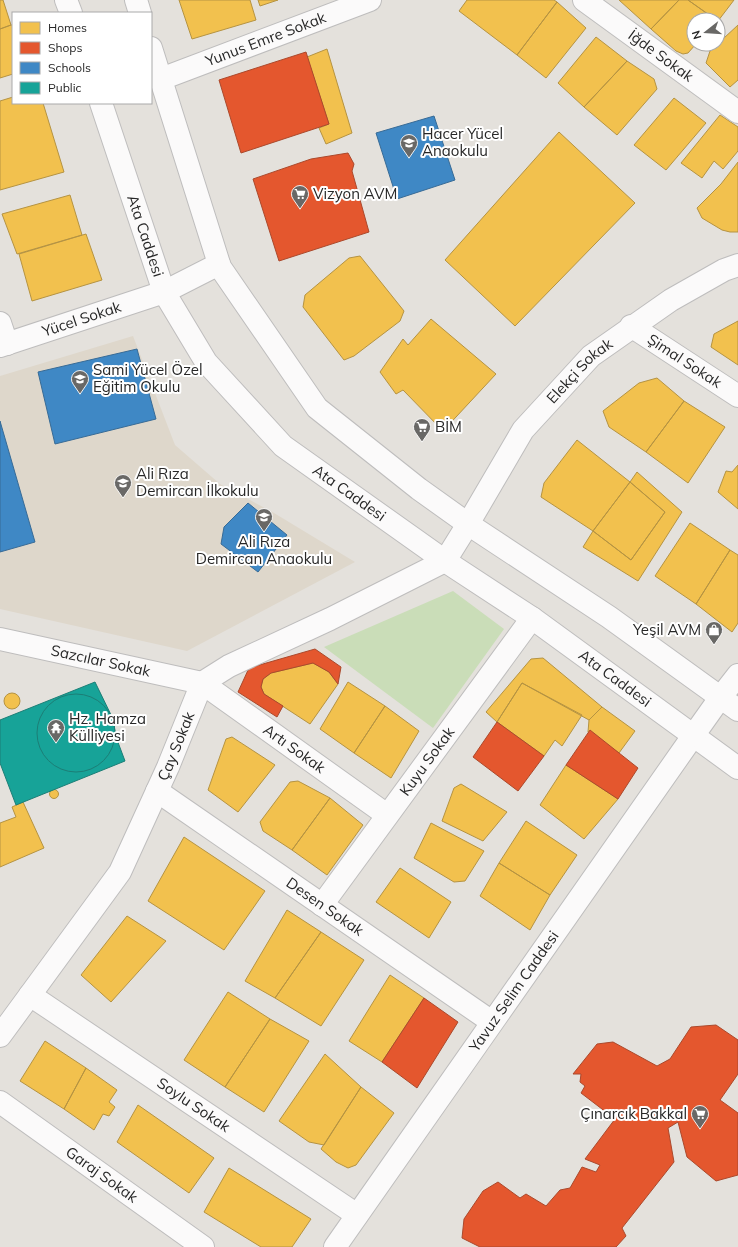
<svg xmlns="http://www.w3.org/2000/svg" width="738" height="1247" font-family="Mulish,sans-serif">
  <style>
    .education { fill: #ded7cb }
    .green { fill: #caddb8 }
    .homes { fill: #f2c14e; stroke: #b59342 }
    .shops { fill: #e4572e; stroke: #ab492c }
    .schools { fill: #3f88c5; stroke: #386b96 }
    .public { fill: #17a398; stroke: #1c7e76 }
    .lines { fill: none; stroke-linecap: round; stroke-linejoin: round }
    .minor-casing { stroke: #bebdbd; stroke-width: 24 }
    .secondary-casing { stroke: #bebdbd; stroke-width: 24 }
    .minor { stroke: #fbfafa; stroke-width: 22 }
    .secondary { stroke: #fbfafa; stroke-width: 22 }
    .labels { text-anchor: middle; stroke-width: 4; stroke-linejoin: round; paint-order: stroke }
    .street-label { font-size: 15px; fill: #272727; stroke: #fff }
    .poi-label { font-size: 15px; fill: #272727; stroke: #fff; text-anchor: start }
  </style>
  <rect width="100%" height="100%" fill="#e4e1dc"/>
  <path class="education" d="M133,336L175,445L220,484L274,513L355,562L187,651L0,609V376Z"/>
  <path class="green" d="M453,591L504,629L433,728L324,647Z"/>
  <path class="homes" d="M0,0H3L11,25L0,29Z
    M179,0H250L256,20L192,39Z
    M258,0H278L260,6Z
    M467,0H554L557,2L517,55L459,11Z
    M619,0H679L651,29Z
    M679,0H688L716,20H694V44H696L688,53L683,54L676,51L651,29Z
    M688,0H734L718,21Z
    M557,2L586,28L546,78L517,55Z
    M11,25H13V74L0,78V29Z
    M738,25V80L730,87L706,63L710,51Z
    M596,37L627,61L584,107L558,83Z
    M327,49L352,133L326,144L319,128L329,124L307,57Z
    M627,61L654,79L657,89L617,135L584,107Z
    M13,97V103H43L64,172L0,190V101Z
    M674,98L706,123L666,170L634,145Z
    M720,115L738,127V151L723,169L714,161L702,178L681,163Z
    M559,132L635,203L515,326L445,260Z
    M738,162V232H730L722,230L702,218L697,208L721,184Z
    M70,195L82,235L17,254L2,214Z
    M86,234L102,280L32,301L19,254Z
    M360,256L404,311L400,321L354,356L344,360L303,307L305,295L349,258Z
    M431,319L496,374L443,431L403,390L396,394L380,372L403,339L408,345Z
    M738,321V365L711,347L714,334Z
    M657,378L684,401L646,452L609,427L603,411L639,383Z
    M684,401L725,427L688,483L646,452Z
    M577,440L630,482L593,531L541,497L544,483Z
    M738,465V509L718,492L726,471L732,472Z
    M637,472L682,512L638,581L583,547L593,531L631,560L665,512L630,482Z
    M630,482L665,512L631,560L593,531Z
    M690,523L730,550L696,604L655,576Z
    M730,550L738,555V623L732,632L696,604Z
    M543,658L602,707L589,720L522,683L497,722L486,712L531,659Z
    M313,663L329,672L338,684L310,724L264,694L261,687L263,679L271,673Z
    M348,682L385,706L354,753L320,729Z
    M522,683L582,715L562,746L555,740L544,756L497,722Z
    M4 701a8 8 0 1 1 16 0a8 8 0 1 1-16 0Z
    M385,706L419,731L391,778L354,753Z
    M602,707L635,731L619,753L588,732L589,720Z
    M232,737L275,765L238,812L208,790L226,739Z
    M566,765L618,799L584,839L540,805Z
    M298,781L330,798L292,850L263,831L260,822L290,782Z
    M461,784L507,812L483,841L442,821L454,788Z
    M49.5 794a4.5 4.5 0 1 1 9 0a4.5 4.5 0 1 1-9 0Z
    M330,798L363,825L327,875L292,850Z
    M23,802L44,848L0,867V823L16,817L12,807Z
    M526,821L577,855L550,895L499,863Z
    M431,823L484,851L465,881L454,882L414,858Z
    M184,837L265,891L224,950L148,901Z
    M499,863L550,895L530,930L480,896Z
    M400,868L451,902L429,938L376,902Z
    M287,910L321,932L275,998L245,981Z
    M127,916L166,941L111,1002L81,975Z
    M321,932L364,960L321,1026L275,998Z
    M390,975L424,998L382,1062L349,1041Z
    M228,992L270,1019L225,1087L184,1060Z
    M270,1019L309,1041L264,1112L225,1087Z
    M45,1041L86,1068L64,1109L20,1081Z
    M325,1054L361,1087L324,1145L309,1142L279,1121Z
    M86,1068L117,1090L109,1102L115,1107L109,1116L103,1114L94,1130L64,1109Z
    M361,1087L394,1113L356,1165L348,1168L336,1162L321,1149Z
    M138,1105L214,1158L189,1193L117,1142Z
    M229,1168L311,1219L292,1247H261L204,1212Z"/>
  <path class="shops" d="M306,52L329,124L241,153L219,80Z
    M348,153L354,164L352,171L369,232L279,261L253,179L311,159Z
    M315,649L341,667L338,684L329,672L313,663L271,673L263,679L261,687L264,694L283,706L277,717L238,692L249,668Z
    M497,722L544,756L518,791L473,757Z
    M590,730L638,768L618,799L566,765Z
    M424,998L458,1022L417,1088L382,1062Z
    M716,1025L738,1040V1074L720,1100L738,1113V1175L716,1181L687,1157L678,1122L668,1128L674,1162L622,1228L626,1236L616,1247H480L462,1238L464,1219L483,1191L498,1182L520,1198L526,1194L546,1206L560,1190L570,1188L582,1167L596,1172L600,1165L585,1159L615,1119L581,1093L585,1086L580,1082L581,1074H573L597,1044L613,1042L657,1066L670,1059L691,1027Z"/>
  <path class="schools" d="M434,116L455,180L397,199L376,133Z
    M137,349L156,419L55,444L38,372Z
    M0,421L35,542L0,552Z
    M248,503L287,535L258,572L221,544L224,527Z"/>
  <path class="public" d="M95,682L113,719L116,737L125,761L16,805L0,763V720Z
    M37 733a39 39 0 1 1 78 0a39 39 0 1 1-78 0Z"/>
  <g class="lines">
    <defs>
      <g id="minor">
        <path id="s1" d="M584,0L738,112"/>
        <path id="s2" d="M161,79L370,0"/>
        <path d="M0,323L7,344"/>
        <path id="s3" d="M631,326L738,396"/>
        <path id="s4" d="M0,346L164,292L219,264"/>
        <path id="s5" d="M468,524L523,430L591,356L671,300L724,270L738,265"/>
        <path id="s6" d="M0,639L202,683L387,815"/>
        <path d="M720,698L738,675"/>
        <path id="s7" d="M157,791L492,1022"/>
        <path id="s8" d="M322,905L532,618"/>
        <path id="s9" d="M30,995L357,1215"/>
        <path id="s10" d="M0,1036L120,872L168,767L202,683L229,666L330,619L445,561"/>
        <path id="s11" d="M0,1102L203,1247"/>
        <path id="s12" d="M335,1247L693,736"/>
      </g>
      <g id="secondary">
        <path d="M66,0L71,13"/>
        <path d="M136,0L140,13"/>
        <path d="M151,48L220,267L317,408L419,489L468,524L609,617L738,710"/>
        <path id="s13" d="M101,103L164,292L206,362L283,446L445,561L532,618L738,768"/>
        <path d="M445,561L468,524"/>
        <path d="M693,736L720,698"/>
      </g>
    </defs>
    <use href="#minor" class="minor-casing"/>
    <use href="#secondary" class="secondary-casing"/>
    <use href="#minor" class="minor"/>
    <use href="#secondary" class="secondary"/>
  </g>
  <defs>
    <symbol id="school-pin" viewBox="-11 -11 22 30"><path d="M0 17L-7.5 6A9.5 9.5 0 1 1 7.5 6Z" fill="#696866" stroke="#fff"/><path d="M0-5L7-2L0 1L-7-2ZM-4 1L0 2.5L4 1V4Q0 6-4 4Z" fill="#fff"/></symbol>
    <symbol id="supermarket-pin" viewBox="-11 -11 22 30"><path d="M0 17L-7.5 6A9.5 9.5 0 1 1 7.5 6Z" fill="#696866" stroke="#fff"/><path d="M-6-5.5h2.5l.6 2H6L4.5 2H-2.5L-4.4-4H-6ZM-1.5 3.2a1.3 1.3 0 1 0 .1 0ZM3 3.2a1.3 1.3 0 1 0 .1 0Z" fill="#fff"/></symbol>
    <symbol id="shop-pin" viewBox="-11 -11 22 30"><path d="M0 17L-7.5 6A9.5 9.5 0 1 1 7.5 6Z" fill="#696866" stroke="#fff"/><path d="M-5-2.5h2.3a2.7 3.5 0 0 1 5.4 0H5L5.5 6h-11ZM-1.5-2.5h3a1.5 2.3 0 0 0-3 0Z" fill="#fff"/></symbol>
    <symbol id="temple-pin" viewBox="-11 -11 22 30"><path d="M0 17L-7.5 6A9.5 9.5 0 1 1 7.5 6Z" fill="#696866" stroke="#fff"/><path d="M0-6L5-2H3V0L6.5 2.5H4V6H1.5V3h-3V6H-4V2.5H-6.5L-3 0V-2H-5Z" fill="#fff"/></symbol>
  </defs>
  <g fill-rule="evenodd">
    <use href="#school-pin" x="399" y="133" width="20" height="27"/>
    <use href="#supermarket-pin" x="290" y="184" width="20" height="27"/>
    <use href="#school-pin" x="70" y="369" width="20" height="27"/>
    <use href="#supermarket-pin" x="412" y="417" width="20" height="27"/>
    <use href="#school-pin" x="113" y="473" width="20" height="27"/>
    <use href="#school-pin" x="254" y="507" width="20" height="27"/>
    <use href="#shop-pin" x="704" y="620" width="20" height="27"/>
    <use href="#temple-pin" x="46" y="718" width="20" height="27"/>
    <use href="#supermarket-pin" x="690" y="1104" width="20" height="27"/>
  </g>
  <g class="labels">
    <g class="street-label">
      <text dy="5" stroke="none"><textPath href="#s2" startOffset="112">Yunus Emre Sokak</textPath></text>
      <text dy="5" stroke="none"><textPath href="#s1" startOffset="95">İğde Sokak</textPath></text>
      <text dy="5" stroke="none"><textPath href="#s13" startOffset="140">Ata Caddesi</textPath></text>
      <text dy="5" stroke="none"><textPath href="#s4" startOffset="86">Yücel Sokak</textPath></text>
      <text dy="5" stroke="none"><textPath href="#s3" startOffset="64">Şimal Sokak</textPath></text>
      <text dy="5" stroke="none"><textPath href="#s5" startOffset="191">Elekçi Sokak</textPath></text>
      <text dy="5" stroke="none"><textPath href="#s13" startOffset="476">Ata Caddesi</textPath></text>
      <text dy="5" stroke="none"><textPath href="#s6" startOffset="103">Sazcılar Sokak</textPath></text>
      <text dy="5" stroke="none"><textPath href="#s13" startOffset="800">Ata Caddesi</textPath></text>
      <text dy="5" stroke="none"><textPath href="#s10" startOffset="341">Çay Sokak</textPath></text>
      <text dy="5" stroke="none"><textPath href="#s6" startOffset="320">Artı Sokak</textPath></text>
      <text dy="5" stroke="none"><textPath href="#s8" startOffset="178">Kuyu Sokak</textPath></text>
      <text dy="5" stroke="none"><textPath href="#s7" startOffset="204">Desen Sokak</textPath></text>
      <text dy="5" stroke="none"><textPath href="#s12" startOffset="312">Yavuz Selim Caddesi</textPath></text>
      <text dy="5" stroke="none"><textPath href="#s9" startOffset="197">Soylu Sokak</textPath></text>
      <text dy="5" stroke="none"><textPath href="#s11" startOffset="125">Garaj Sokak</textPath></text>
    </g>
    <g class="poi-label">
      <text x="422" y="139">Hacer Yücel<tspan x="422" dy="17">Anaokulu</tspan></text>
      <text x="313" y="199">Vizyon AVM</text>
      <text x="93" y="375">Sami Yücel Özel<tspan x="93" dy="17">Eğitim Okulu</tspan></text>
      <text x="435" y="432">BİM</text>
      <text x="136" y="479">Ali Rıza<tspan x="136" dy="17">Demircan İlkokulu</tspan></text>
      <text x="264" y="547" text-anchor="middle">Ali Rıza<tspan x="264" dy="17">Demircan Anaokulu</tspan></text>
      <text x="701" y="635" text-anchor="end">Yeşil AVM</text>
      <text x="69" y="724">Hz. Hamza<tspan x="69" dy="17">Külliyesi</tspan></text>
      <text x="687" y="1119" text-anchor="end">Çınarcık Bakkal</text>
    </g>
  </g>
  <rect x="12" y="12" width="140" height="92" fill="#ffffff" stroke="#a9a9a9"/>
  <rect x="20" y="22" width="20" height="12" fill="#f2c14e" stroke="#a9a9a9"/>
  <text x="48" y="32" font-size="12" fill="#272727">Homes</text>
  <rect x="20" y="42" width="20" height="12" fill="#e4572e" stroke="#a9a9a9"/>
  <text x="48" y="52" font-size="12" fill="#272727">Shops</text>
  <rect x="20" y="62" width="20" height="12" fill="#3f88c5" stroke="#a9a9a9"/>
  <text x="48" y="72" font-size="12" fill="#272727">Schools</text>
  <rect x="20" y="82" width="20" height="12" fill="#17a398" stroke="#a9a9a9"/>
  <text x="48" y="92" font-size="12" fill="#272727">Public</text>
  <g transform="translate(706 32) rotate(253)"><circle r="19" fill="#ffffff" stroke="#a9a9a9"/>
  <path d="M0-3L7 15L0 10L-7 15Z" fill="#696866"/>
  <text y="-6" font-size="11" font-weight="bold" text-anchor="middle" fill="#272727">N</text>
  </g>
</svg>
